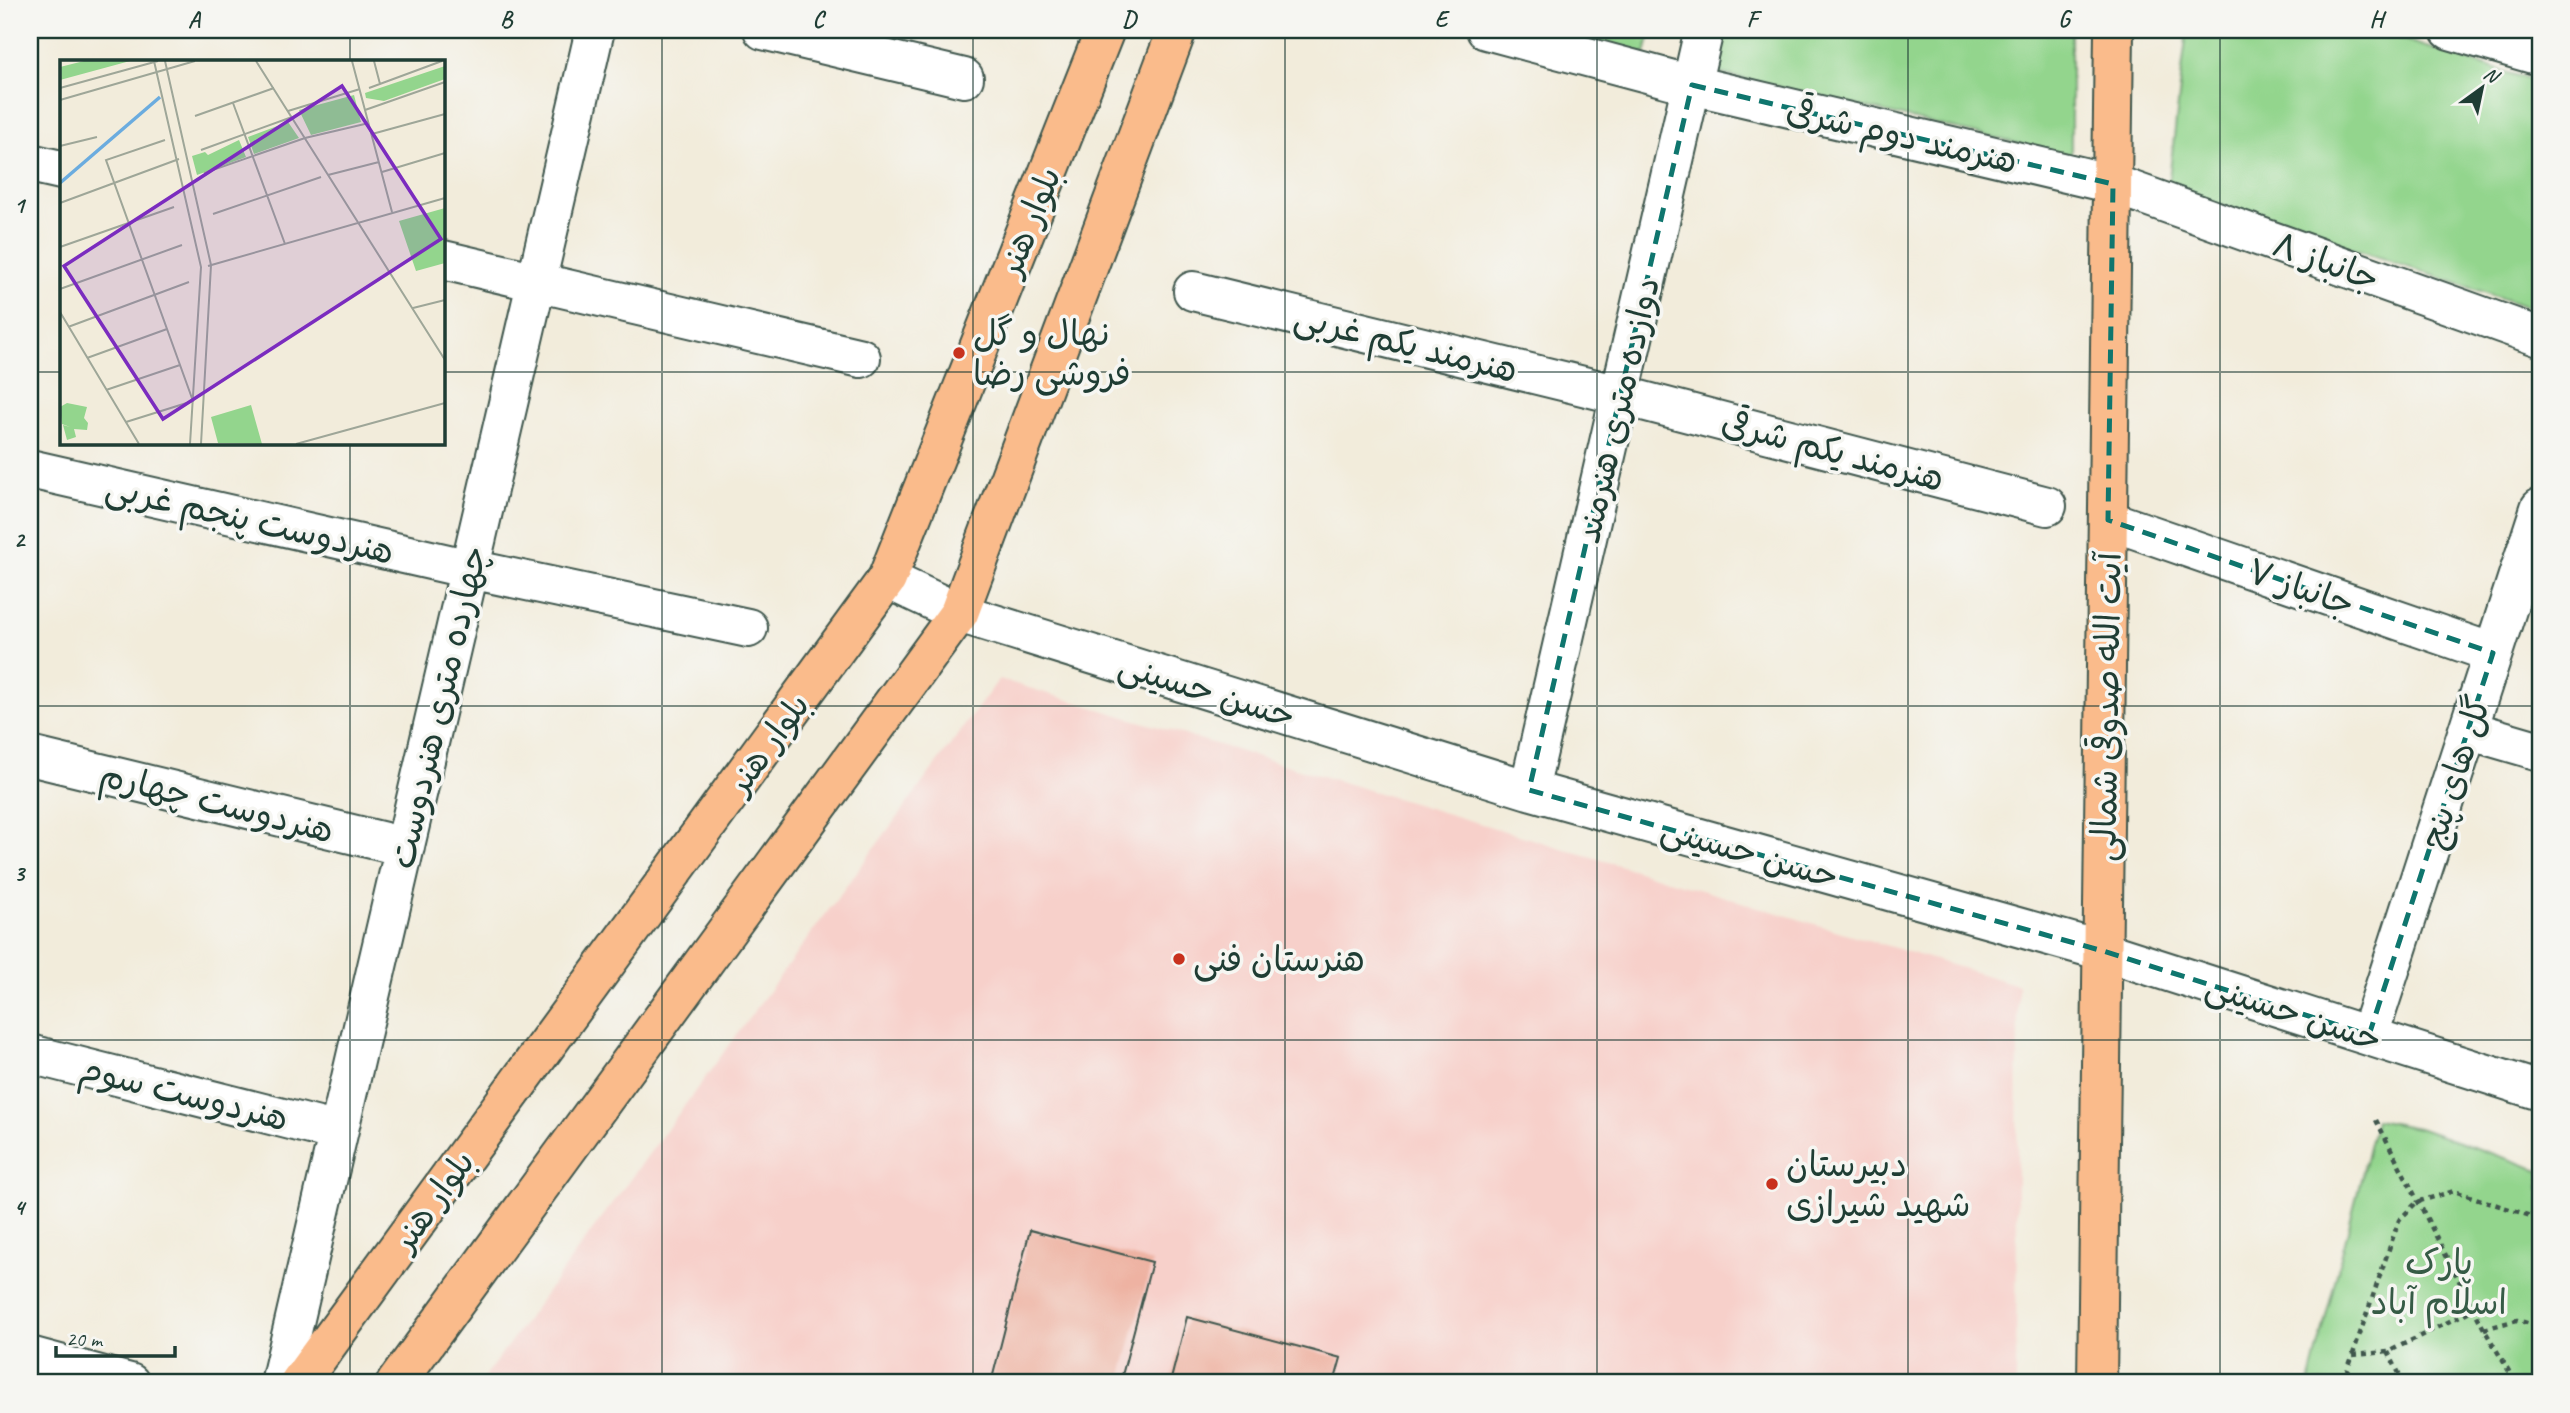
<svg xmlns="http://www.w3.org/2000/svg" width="2570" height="1413" font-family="Caveat,'Playpen Sans Arabic',sans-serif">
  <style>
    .built { fill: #f7d0ca }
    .green { fill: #93d58d; stroke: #598960; stroke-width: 2 }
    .building { fill: #eeb2a2 }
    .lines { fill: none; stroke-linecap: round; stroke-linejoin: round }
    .minor-casing { stroke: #3f574d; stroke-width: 42 }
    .major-casing { stroke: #3f574d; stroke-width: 42 }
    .path { stroke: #3f574d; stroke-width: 4.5; stroke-dasharray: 5 5; stroke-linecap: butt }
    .minor { stroke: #fff; stroke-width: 38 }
    .major { stroke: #fabb8b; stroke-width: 38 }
    .marked { fill: none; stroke: #0f766e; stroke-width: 5; stroke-dasharray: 14 9; stroke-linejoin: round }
    .grid { fill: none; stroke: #1f3d34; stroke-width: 2; stroke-opacity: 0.55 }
    .poi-dot { fill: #c8321e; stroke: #f6f6f2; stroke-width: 2.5 }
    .labels { text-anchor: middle; stroke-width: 7; stroke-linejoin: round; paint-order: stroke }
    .street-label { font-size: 35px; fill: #1f3d34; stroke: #f6f6f2 }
    .poi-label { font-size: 35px; fill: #1f3d34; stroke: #f6f6f2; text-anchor: start }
    .park-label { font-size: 35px; fill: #365b46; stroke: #f6f6f2 }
    .inset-river { fill: none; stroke: #6bacdf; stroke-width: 3.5 }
    .inset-road { fill: none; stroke: #9ea698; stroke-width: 2 }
    .view { fill: #7b2cbf; fill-opacity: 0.15; stroke: #7b2cbf; stroke-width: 3.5 }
    .inset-edge { fill: none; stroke: #1f3d34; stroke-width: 3.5 }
    .neatline { fill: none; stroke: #1f3d34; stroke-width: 2.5 }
    .grid-label { font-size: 23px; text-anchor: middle; font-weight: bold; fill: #1f3d34 }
  </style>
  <rect width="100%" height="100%" fill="#f6f6f2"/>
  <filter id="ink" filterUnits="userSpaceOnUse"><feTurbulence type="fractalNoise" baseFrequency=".0143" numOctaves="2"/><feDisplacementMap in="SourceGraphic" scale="14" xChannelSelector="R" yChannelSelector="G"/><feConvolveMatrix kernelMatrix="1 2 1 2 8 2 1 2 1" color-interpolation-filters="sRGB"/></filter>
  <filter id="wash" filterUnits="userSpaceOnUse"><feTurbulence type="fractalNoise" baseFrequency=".00686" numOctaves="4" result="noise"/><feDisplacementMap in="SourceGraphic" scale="28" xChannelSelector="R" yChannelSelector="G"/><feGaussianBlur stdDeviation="1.57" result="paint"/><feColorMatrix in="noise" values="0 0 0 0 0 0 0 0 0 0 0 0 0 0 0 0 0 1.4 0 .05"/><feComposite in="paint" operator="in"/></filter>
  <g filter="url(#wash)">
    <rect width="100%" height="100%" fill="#f2ecdb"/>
    <path class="built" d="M999,679L2018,985L2016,1383H480Z"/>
    <path class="green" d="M1538,30H1651L1645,54Z
      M1725,30H2071V156L1714,72Z
      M2187,30H2373L2540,83V311L2168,187Z
      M2376,1120L2418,1128L2540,1170V1383H2309Z"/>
    <g id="blocks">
      <path class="building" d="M1030,1230L1152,1262L1120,1383H991Z
        M1187,1317L1341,1358L1334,1383H1170Z"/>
    </g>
  </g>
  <g filter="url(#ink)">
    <use href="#blocks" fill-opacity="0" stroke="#3f574d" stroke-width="2"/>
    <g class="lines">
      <defs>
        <path id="minor" d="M763,30L964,78
          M1486,30L1692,85L2113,184L2540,337
          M2450,30L2540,56
          M30,163L61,170
          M443,260L861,358
          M1193,291L1620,395L2047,506
          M30,469L470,569L748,628
          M2108,520L2493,653
          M887,579L959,613L1529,790L2103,951L2540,1091
          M2468,730L2540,751
          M30,756L405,847
          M1529,790L1704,30
          M2369,1035L2540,508
          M30,1054L338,1132
          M30,1356L130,1383
          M280,1383L595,30"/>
        <path id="major" d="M299,1383L887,579L1105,30
          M396,1383L959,613L1177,30
          M2097,1383L2114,30"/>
      </defs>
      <use href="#minor" class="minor-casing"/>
      <use href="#major" class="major-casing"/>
      <path class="path" d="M2376,1120L2484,1329L2516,1383
        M2484,1329L2517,1320L2540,1327
        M2388,1352L2404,1383
        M2353,1355L2388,1352L2474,1309
        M2343,1383L2399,1220L2417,1202L2454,1191L2540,1219"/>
      <use href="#minor" class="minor"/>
      <use href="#major" class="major"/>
    </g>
  </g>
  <path class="marked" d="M1692,85L2113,184L2108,520L2493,653L2369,1035L2103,951L1529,790Z"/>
  <path class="grid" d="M350,30V61M662,30V1383M973,30V1383M1285,30V1383M1597,30V1383M1908,30V1383M2220,30V1383M30,372H61M443,372H2540M350,443V1383M30,706H2540M30,1040H2540"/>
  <g class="poi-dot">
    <circle cx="959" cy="353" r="7"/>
    <circle cx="1179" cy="959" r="7"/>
    <circle cx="1772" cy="1184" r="7"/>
  </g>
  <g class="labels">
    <g class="street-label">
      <text transform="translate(1902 135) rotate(13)" y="12">هنرمند دوم شرقی</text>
      <text transform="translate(1029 221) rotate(-68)" y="12">بلوار هنر</text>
      <text transform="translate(2326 261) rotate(20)" y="12">جانباز ۸</text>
      <text transform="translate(1406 343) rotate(14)" y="12">هنرمند یکم غربی</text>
      <text transform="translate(1617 410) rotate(-77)" y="12">دوازده متری هنرمند</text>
      <text transform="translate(1833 450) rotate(15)" y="12">هنرمند یکم شرقی</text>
      <text transform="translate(250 519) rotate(13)" y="12">هنردوست پنجم غربی</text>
      <text transform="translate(2301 587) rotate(19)" y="12">جانباز ۷</text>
      <text transform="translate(1207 690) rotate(17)" y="12">حسن حسینی</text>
      <text transform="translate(438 707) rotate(-77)" y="12">چهارده متری هنردوست</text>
      <text transform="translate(2106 707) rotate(-89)" y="12">آیت الله صدوقی شمالی</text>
      <text transform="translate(768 743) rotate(-54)" y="12">بلوار هنر</text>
      <text transform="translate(2455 772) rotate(-72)" y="12">گل های پنج</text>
      <text transform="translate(217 802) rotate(14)" y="12">هنردوست چهارم</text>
      <text transform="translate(1750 852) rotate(16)" y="12">حسن حسینی</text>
      <text transform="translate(2294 1012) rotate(18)" y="12">حسن حسینی</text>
      <text transform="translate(184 1093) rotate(14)" y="12">هنردوست سوم</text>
      <text transform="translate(433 1200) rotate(-54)" y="12">بلوار هنر</text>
    </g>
    <g class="poi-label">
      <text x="973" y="345">نهال و گل<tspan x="973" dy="40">فروشی رضا</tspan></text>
      <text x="1193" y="971">هنرستان فنی</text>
      <text x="1786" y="1176">دبیرستان<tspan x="1786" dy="40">شهید شیرازی</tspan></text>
    </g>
    <g class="park-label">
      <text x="2439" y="1274">پارک<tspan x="2439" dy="40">اسلام آباد</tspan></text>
    </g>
  </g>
  <g transform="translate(60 60)">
    <rect width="385" height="385" fill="#f2ecdb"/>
    <path d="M24,1H70L0,20V7ZM385,6V19L324,41L306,38L305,33ZM294,35L301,62L251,75L239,50ZM228,62L239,78L194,94L188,77ZM179,80L186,97L137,115L132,96L145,92L148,95ZM385,148V203L356,211L339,161ZM7,343L27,347L24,358L28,363L27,370L14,369L16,377L7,380L3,365L10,367L2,364L0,347ZM191,345L202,384L158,383L151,357Z" fill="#93d58d"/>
    <path class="inset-river" d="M0,123L100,37"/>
    <path class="inset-road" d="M94,1L141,207L130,384M105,1L151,205L141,384M196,1L385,300M292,1L332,152M314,1L320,24M0,28L98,1M309,28L382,1M0,40L135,1M173,43L225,184M305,50L385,22M228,51L300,29M135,56L214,28M312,74L385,54M0,86L37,77M141,90L232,57M322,112L385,93M144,113L245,78L309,63M268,115L319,102M0,143L119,99M153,154L261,117M0,187L114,147M148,206L385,138M0,229L122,185M353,248L385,240M0,252L79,384M8,267L129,222M27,298L107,269M46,330L120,305M66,362L133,341L46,100L105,80M236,384L385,343"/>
    <path class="view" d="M282,26L381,179L103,359L4,206Z"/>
    <rect width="385" height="385" class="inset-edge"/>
  </g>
  <rect width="2570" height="1413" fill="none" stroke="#f6f6f2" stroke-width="77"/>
  <g transform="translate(2482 88) rotate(33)" stroke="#f6f6f2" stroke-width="5" paint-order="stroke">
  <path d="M0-5L12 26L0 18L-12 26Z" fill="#1f3d34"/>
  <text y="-10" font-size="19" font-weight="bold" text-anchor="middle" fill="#1f3d34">N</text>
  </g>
  <path d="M56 1346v10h119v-10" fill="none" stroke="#1f3d34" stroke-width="3.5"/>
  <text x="66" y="1346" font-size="21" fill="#1f3d34" stroke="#f6f6f2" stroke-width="5" paint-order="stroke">20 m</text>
  <rect x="38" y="38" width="2494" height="1336" class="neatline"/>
  <g class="grid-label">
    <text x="194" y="27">A</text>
    <text x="506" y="27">B</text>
    <text x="818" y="27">C</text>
    <text x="1129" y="27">D</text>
    <text x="1441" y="27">E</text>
    <text x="1752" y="27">F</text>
    <text x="2064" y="27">G</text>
    <text x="2376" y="27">H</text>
    <text x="19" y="213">1</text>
    <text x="19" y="547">2</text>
    <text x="19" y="881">3</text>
    <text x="19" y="1215">4</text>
  </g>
</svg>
